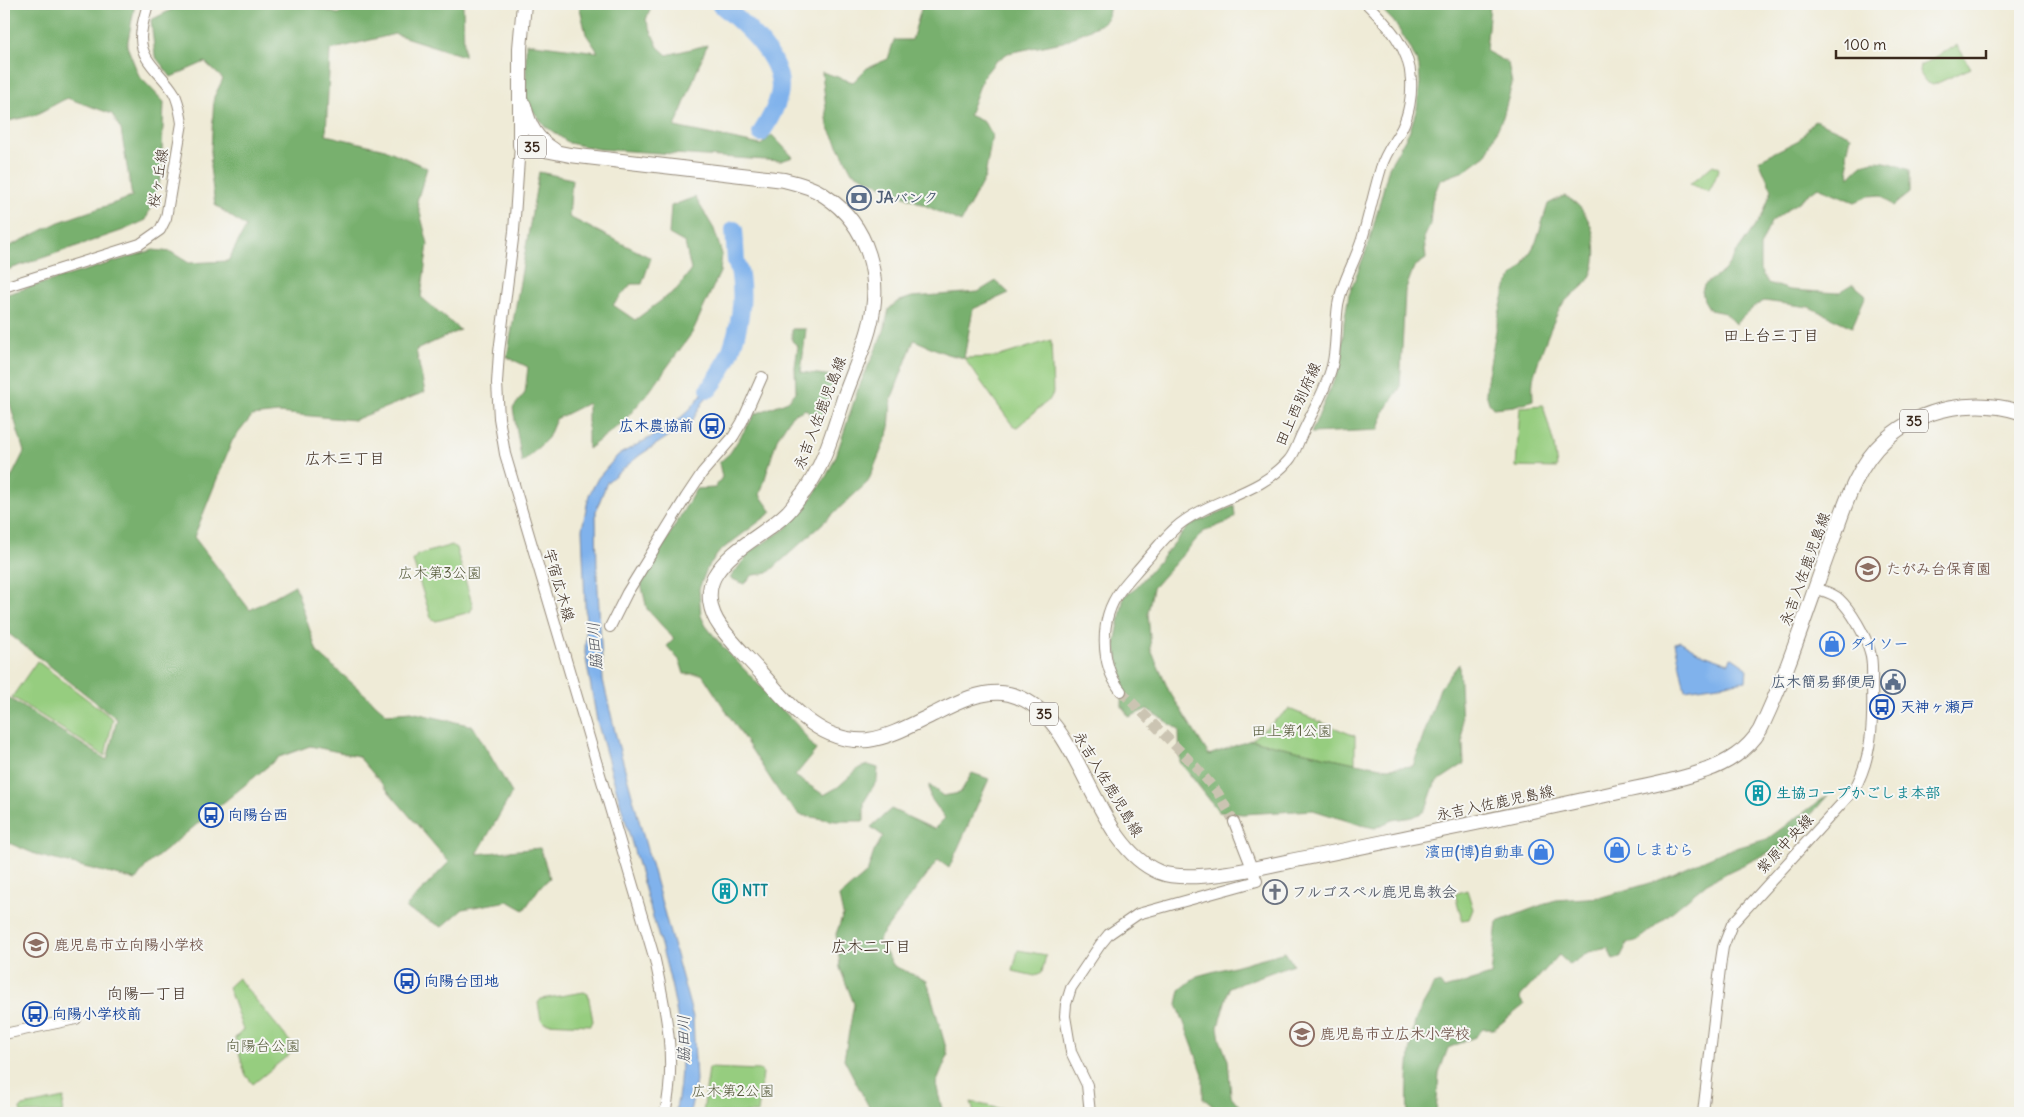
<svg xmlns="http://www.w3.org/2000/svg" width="2024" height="1117" font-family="Delius,'Klee One',sans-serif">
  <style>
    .green { fill: #96cd7f; stroke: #687c4e }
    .forest { fill: #78b06e; stroke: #5a6d46 }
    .water { fill: #80b2ec; stroke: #5e6e85 }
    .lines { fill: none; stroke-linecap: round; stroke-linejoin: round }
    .river { stroke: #80b2ec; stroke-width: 18 }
    .minor-tunnel { stroke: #cbc4b2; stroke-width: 10; stroke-dasharray: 10 5; stroke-linecap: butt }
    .minor-casing { stroke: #958a7a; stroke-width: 12 }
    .major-casing { stroke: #958a7a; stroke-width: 16 }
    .minor { stroke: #fff; stroke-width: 10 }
    .major { stroke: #fff; stroke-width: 14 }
    .labels { text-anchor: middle; stroke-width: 4; stroke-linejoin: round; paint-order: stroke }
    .shield { fill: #f6f6f2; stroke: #73675e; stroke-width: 1 }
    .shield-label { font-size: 14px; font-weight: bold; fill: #3b2a1e }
    .street-label { font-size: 15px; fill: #3b2a1e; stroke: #f6f6f2 }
    .service-label { font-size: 15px; font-weight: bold; fill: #4e5e75; stroke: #f6f6f2; text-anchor: start }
    .transit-label { font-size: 15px; font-weight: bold; fill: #164399; stroke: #f6f6f2; text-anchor: start }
    .education-label { font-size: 15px; font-weight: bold; fill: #785e54; stroke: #f6f6f2; text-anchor: start }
    .park-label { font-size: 15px; fill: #565b3b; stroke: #f6f6f2 }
    .shop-label { font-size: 15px; font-weight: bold; fill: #366cbe; stroke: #f6f6f2; text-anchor: start }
    .culture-label { font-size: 15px; font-weight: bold; fill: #0d838f; stroke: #f6f6f2; text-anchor: start }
    .worship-label { font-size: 15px; font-weight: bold; fill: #5b616d; stroke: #f6f6f2; text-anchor: start }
    .neighbourhood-label { font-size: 16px; fill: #3b2a1e; stroke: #f6f6f2 }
    .water-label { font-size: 16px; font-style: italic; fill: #50535c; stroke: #f6f6f2 }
  </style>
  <rect width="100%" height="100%" fill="#f6f6f2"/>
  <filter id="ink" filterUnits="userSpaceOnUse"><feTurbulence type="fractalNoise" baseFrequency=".02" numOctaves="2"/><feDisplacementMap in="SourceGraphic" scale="10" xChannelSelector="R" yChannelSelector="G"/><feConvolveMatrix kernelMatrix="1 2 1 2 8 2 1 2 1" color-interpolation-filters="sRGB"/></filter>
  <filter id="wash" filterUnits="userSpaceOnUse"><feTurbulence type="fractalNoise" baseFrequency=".0096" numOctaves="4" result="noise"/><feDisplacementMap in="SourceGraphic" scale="20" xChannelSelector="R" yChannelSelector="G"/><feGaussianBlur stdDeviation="1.12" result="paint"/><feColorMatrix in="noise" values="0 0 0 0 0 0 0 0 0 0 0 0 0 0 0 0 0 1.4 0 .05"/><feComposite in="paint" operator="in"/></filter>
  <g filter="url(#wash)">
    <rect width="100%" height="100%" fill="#efebd7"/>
    <path class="green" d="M1957,45L1971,68L1933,85L1926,82L1919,72L1920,66Z
      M1713,165L1718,167L1719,170L1709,192L1690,184Z
      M1051,340L1053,393L1050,399L1017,427L1013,426L964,358L997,357Z
      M1543,405L1554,445L1557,468L1516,467L1520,407Z
      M452,545L456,548L473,607L470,612L436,621L431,618L413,561L417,555Z
      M37,661L113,719L105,756L12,697Z
      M1289,709L1355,736V763L1251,740Z
      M1467,890L1473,909L1469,919L1462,920L1455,894Z
      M1018,950L1046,955L1042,972L1035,976L1013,971Z
      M238,978L296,1049L253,1084L245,1074L235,1038L243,1030L228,987Z
      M584,992L588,994L593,1021L591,1025L544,1023L541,1020L538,1003L541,999Z
      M709,1068L760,1070L763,1073L758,1113H703Z
      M64,1098L62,1113H21L20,1109L23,1106Z
      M971,1102L1006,1110L1005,1113H974Z"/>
    <path class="forest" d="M8,4H135L127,46L139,76L164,102L161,177L146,220L124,230L4,271V249L59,222L132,197L121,130L112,114L67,98L35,115L4,122V7Z
      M183,4H288L309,6L338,14L359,4H463L464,56L395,34L330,50L326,135L385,149L427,168L417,201L428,244L421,297L460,330L416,350L425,392L354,420L278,413L252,416L232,441L194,537L250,610L295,585L317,652L387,714L411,712L473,726L512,793L477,854L540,848L550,878L540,887L524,910L508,901L463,909L442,927L405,908L449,862L358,756L310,746L279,757L146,866L136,880L40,856L4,841V695L107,760L117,719L4,630V492L24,452L4,383V295L153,250L171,252L189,263L228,261L246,227L215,205L210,167L214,97L223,79L205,62L171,77L155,56L151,20Z
      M579,4H652L646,20L658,47L667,55L707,45L675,127L761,145L772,135L793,157L781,161L598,149L569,143L545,126L526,102V43L598,52L586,34Z
      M927,4H1110L1108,16L1103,23L1063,42L1008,53L995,62L983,77L969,115L984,122L992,135L985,177L961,222L852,172L828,126L822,72L853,82L867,68L888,59L894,40H912L921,9Z
      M1377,4H1490L1486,51L1508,63L1512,84L1503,117L1486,155L1464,171L1440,180L1432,200L1430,225L1424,238L1426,259L1414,267L1405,291L1400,388L1384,411L1379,430L1311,433L1341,364L1344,322L1349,294L1369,243L1389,167L1410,130L1417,108L1420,83L1419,66L1410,47L1394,22Z
      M1815,120L1851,136L1847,154L1850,177C1855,172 1861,164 1869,162C1881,159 1898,165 1909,170V193L1893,206L1881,195L1869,196L1855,202L1818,187L1771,222L1760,247V270L1768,283L1790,290L1838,293L1853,284L1866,295L1852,327L1809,307L1764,301L1754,307L1735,324L1725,313L1710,310L1704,300L1702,291L1704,285L1724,271L1762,216L1772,190L1759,160L1799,140Z
      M539,172L572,179L569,217L651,258L642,284H631L613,305L635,320L677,289L691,270L685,243L669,234L671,206L695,197L714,229L722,254L720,272L692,333L649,392L623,422L588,449V403L556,419L548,438L522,463L513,408L525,393L528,367L507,357Z
      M1564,196C1591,206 1603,250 1591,275C1584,290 1571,293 1562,305C1555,315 1534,369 1533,381C1532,387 1533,394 1533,400L1514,406L1493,408L1489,403L1486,393L1487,380L1499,314L1506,287L1512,277L1522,267L1536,242L1548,204Z
      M996,281L1009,293L973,309L964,358L947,354L914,340L891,400L889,431L868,482L768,573L753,575L744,584L730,578L750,552L786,528L810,500L827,475L836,456L858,389L884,331L889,309L897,302L912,297L978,292Z
      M792,329H806L801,372L834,376L831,393L819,427L806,409L792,415L777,439L760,495L772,512L720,551L707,568L699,589L701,616L706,626L723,647L797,725L816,750L795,776L824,795L838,787L859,768L868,765L878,768L877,780L864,802V821H835L800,815L781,795L702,674H684L680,661L667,646L674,639L647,609L640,579L652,565L696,489L715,488L722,477L719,463L730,453L755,414L788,401L796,392L795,367L798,346L792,341Z
      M1234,506L1235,516L1232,520L1203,532L1153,588L1148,613L1151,650L1169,691L1209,755L1251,740L1355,763L1388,768L1413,766L1440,688L1459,664L1464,764L1435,783L1427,806L1423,812L1413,817L1392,820L1375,828L1361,825L1313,810L1243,814L1219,812L1180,762L1179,730L1147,709L1129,717L1122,706L1123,679L1115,644L1124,596L1134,590L1189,526Z
      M972,773L989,779L949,868L938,860L878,940L894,966L927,981L948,1055L936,1084L943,1113H870V1109L844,1059L854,1004L840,968L839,957L836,934L843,915L839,897L867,873L874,852L883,836L871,827L891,809L934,829L945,818L930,797L929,785L943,796L960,793Z
      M1828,795L1780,851L1768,853L1724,874L1707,883L1638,940L1627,944L1620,958L1613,960L1608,948L1589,952L1570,965L1559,955L1521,996L1520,999L1524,1005L1494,1029H1483L1475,1037L1448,1048L1439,1073L1436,1113H1408C1406,1095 1410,1036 1416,1019C1420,1007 1429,998 1433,985L1440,983L1444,989L1491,975L1497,922L1555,900L1602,897L1657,881L1722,852L1767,839Z
      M1285,952L1293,964L1229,988L1218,1027L1220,1040L1228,1060L1231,1096L1245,1113H1221L1203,1098V1074L1177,1004L1180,990L1197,976Z"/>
    <path class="water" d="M730,358L692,421L640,455L607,482L596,511L597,571L603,680L617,740L693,1017L696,1081L690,1113H675C693,1039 666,964 646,893C630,836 613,779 597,721L585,653L586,628L582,529L589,495L598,478L618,455L672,426L690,409Z
      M1680,641L1698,652L1729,663L1731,657L1747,668L1746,681L1685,690L1675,643Z"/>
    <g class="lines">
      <path class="river" d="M720,4C743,23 787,60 779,95C776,109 769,121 761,133
        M709,389C733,360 746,313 740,276C740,271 737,266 736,261C735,251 735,240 734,230"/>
    </g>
  </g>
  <g filter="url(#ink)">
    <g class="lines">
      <path class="minor-tunnel" d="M1121,691L1195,766L1218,793L1234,822"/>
      <defs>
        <path id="minor" d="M520,145L514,231L499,352L497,383L499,418L505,454L655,960C666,1012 677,1061 665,1113
          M4,287L140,244L160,230L166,218L182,123C180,112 179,102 174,93C163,74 141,62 141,38C141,26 145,15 148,4
          M610,627L627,593L686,497L702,473L733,437L742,422L762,377
          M1121,691C1100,665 1099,619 1120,591C1128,580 1138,570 1146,560C1157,548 1167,534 1180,524C1214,498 1260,494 1289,460C1295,453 1298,442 1302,434C1312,412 1326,390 1332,366C1337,347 1335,325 1338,305C1342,282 1355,262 1362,239C1369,216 1374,191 1381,168C1385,153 1395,141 1402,128C1409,114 1412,95 1411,80C1410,48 1388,25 1367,4
          M4,1034L76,1019
          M1090,1113L1087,1085L1071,1052L1065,1016L1066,1004L1071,988L1100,945L1109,934L1138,914L1257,881L1234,822
          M1703,1113L1721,960L1723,947L1732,924L1854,790C1873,756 1873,720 1872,682C1872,672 1873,661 1870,652C1866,636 1851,610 1839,599C1833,593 1823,591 1815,588"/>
        <path id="major" d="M524,4L520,48V145L570,155L784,180C798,184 813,187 825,196C869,225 883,279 869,329C863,351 853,373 845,395C834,428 825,464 804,492C798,499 793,507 787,513C765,535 730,548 714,577C706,593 710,612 720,626C732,643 747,657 761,673C790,705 820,744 868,740C891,737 913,724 934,714C955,703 985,688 1009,694C1083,711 1089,843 1159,872C1188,884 1258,868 1290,861C1339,852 1388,841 1437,831C1495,819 1552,807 1610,794C1641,787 1674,782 1704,771C1726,764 1748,750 1760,730C1788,672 1807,610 1829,550C1843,512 1854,468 1885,440C1922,407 1975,398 2020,412
          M524,105C529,126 536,139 554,150"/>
      </defs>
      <use href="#minor" class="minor-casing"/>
      <use href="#major" class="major-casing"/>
      <use href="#minor" class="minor"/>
      <use href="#major" class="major"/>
    </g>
  </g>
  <defs>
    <symbol id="bank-ring" viewBox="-11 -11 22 22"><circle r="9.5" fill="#f6f6f2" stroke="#5c6f8a" stroke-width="1.5"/><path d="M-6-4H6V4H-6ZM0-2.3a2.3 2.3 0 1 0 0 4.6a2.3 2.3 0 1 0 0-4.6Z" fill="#5c6f8a"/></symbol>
    <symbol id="bus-ring" viewBox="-11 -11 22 22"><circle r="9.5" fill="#f6f6f2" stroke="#1a4fb4" stroke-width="1.5"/><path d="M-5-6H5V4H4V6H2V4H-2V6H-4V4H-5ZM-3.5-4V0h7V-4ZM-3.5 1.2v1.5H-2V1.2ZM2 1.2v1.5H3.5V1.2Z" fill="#1a4fb4"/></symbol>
    <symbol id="school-ring" viewBox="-11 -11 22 22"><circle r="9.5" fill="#f6f6f2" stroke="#8d6e63" stroke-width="1.5"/><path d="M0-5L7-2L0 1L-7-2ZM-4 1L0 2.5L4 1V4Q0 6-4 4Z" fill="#8d6e63"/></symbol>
    <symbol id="shop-ring" viewBox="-11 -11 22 22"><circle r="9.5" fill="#f6f6f2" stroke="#3f7fe0" stroke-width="1.5"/><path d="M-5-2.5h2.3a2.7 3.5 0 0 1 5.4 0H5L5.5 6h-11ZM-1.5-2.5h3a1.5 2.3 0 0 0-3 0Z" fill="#3f7fe0"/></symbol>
    <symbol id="civic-ring" viewBox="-11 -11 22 22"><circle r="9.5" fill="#f6f6f2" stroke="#5c6f8a" stroke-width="1.5"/><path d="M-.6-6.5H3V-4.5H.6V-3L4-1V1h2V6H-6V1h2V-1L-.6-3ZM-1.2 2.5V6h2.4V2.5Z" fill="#5c6f8a"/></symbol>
    <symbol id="building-ring" viewBox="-11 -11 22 22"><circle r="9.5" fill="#f6f6f2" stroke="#0f9aa8" stroke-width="1.5"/><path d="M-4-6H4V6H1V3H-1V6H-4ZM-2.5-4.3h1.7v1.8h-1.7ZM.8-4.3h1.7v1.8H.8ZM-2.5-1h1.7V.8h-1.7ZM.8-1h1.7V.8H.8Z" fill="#0f9aa8"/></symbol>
    <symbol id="church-ring" viewBox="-11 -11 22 22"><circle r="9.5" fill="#f6f6f2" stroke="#6b7280" stroke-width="1.5"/><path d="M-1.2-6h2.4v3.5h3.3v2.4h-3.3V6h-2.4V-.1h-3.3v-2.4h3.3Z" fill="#6b7280"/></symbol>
  </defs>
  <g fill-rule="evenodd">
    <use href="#bank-ring" x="845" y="184" width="28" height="28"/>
    <use href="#bus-ring" x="698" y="412" width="28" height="28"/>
    <use href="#school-ring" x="1854" y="555" width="28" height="28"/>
    <use href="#shop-ring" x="1818" y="630" width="28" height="28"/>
    <use href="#civic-ring" x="1879" y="668" width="28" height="28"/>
    <use href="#bus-ring" x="1868" y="693" width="28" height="28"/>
    <use href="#building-ring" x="1744" y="779" width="28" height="28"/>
    <use href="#bus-ring" x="197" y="801" width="28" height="28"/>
    <use href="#shop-ring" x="1603" y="836" width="28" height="28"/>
    <use href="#shop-ring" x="1527" y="838" width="28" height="28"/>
    <use href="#building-ring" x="711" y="877" width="28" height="28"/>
    <use href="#church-ring" x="1261" y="878" width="28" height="28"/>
    <use href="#school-ring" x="22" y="931" width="28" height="28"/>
    <use href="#bus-ring" x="393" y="967" width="28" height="28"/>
    <use href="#bus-ring" x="21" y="1000" width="28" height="28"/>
    <use href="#school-ring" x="1288" y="1020" width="28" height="28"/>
  </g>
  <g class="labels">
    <g class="shield">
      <rect x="518" y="135.5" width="28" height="23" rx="4"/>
      <rect x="1900" y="409.5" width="28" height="23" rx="4"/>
      <rect x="1030" y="702.5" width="28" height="23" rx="4"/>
    </g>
    <g class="shield-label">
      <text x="532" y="152">35</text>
      <text x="1914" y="426">35</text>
      <text x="1044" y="719">35</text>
    </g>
    <g class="street-label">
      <text transform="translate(158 178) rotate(-81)" y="5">桜ヶ丘線</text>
      <text transform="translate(1298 404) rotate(-66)" y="5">田上西別府線</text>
      <text transform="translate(820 413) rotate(-69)" y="5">永吉入佐鹿児島線</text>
      <text transform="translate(1805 569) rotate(-70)" y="5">永吉入佐鹿児島線</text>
      <text transform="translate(559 585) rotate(74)" y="5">宇宿広木線</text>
      <text transform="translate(1108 784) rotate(59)" y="5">永吉入佐鹿児島線</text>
      <text transform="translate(1495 803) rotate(-12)" y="5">永吉入佐鹿児島線</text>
      <text transform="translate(1785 844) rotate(-47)" y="5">紫原中央線</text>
    </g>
    <g class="service-label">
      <text x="876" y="203">JAバンク</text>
      <text x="1876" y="687" text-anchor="end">広木簡易郵便局</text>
    </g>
    <g class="transit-label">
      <text x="694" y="431" text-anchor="end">広木農協前</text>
      <text x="1900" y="712">天神ヶ瀬戸</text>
      <text x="228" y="820">向陽台西</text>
      <text x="424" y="986">向陽台団地</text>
      <text x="52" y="1019">向陽小学校前</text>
    </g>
    <g class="education-label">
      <text x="1886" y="574">たがみ台保育園</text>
      <text x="54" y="950">鹿児島市立向陽小学校</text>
      <text x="1320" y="1039">鹿児島市立広木小学校</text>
    </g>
    <g class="park-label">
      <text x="440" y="578">広木第3公園</text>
      <text x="1292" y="736">田上第1公園</text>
      <text x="263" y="1051">向陽台公園</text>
      <text x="733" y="1096">広木第2公園</text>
    </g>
    <g class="shop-label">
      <text x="1850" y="649">ダイソー</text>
      <text x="1634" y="855">しまむら</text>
      <text x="1524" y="857" text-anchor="end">濱田(博)自動車</text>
    </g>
    <g class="culture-label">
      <text x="1776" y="798">生協コープかごしま本部</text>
      <text x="742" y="896">NTT</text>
    </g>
    <g class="worship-label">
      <text x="1292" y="897">フルゴスペル鹿児島教会</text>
    </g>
    <g class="neighbourhood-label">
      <text x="1771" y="341">田上台三丁目</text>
      <text x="345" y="464">広木三丁目</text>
      <text x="871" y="952">広木二丁目</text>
      <text x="147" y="999">向陽一丁目</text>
    </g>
    <g class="water-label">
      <text transform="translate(594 646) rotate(-94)" y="6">脇田川</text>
      <text transform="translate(683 1039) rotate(-90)" y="6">脇田川</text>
    </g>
  </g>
  <rect width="2024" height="1117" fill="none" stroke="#f6f6f2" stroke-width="20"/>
  <path d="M1836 50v8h150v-8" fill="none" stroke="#3b2a1e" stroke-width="2.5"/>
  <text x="1844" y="50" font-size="15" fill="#3b2a1e" stroke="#f6f6f2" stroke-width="4" paint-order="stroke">100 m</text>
</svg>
